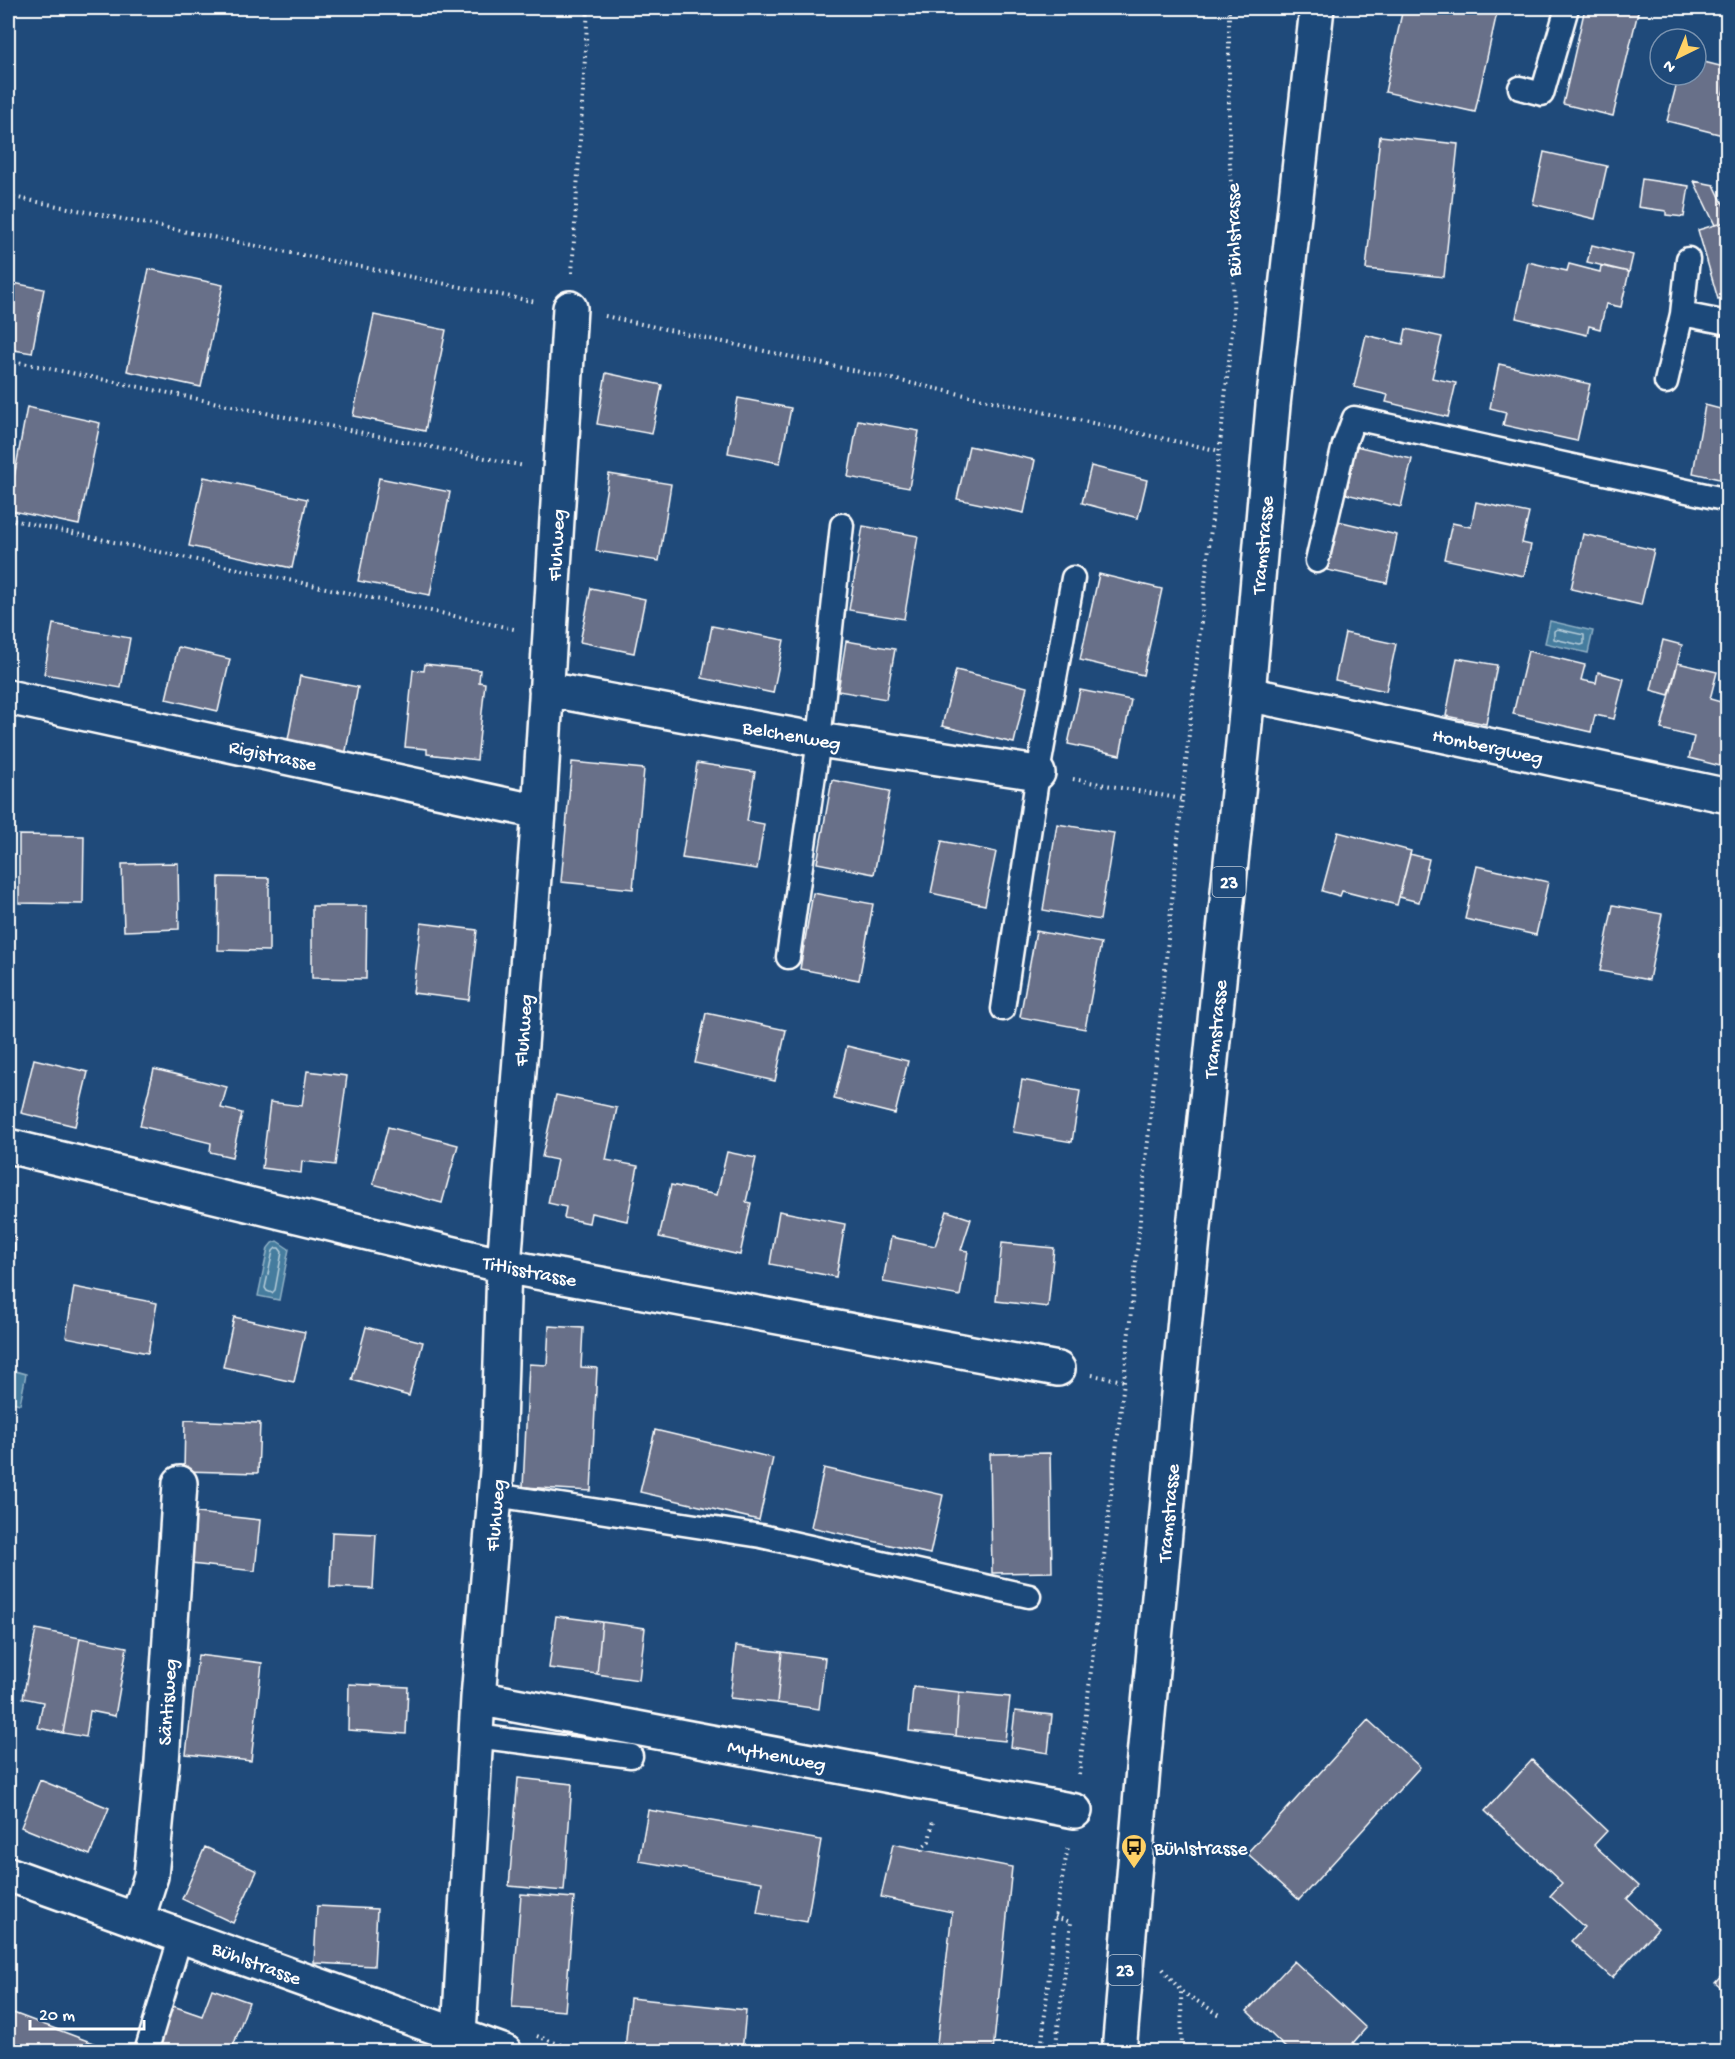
<svg xmlns="http://www.w3.org/2000/svg" width="1735" height="2059" font-family="'Gochi Hand',sans-serif">
  <style>
    .water { fill: #447c9e; stroke: #8fb0c5; stroke-width: 1.5 }
    .lines { fill: none; stroke-linecap: round; stroke-linejoin: round }
    .shore { stroke: #b4cbd8; stroke-width: 1.5 }
    .building { fill: #687089; stroke: #fff; stroke-width: 1.5 }
    .service-casing { stroke: #fff; stroke-width: 27 }
    .minor-casing { stroke: #fff; stroke-width: 38 }
    .primary-casing { stroke: #fff; stroke-width: 38 }
    .path { stroke: #fff; stroke-width: 4; stroke-dasharray: 1.5 4.5; stroke-linecap: butt }
    .service { stroke: #1f4a7a; stroke-width: 22 }
    .minor { stroke: #1f4a7a; stroke-width: 33 }
    .primary { stroke: #1f4a7a; stroke-width: 33 }
    .labels { text-anchor: middle; stroke-width: 4.5; stroke-linejoin: round; paint-order: stroke }
    .shield { fill: #1f4a7a; stroke: #bcc9d7; stroke-width: 1.5 }
    .shield-label { font-size: 18px; font-weight: bold; fill: #fff }
    .street-label { font-size: 20px; fill: #fff; stroke: #1f4a7a }
    .poi-label { font-size: 20px; fill: #fff; stroke: #1f4a7a; text-anchor: start }
  </style>
  <rect width="100%" height="100%" fill="#1f4a7a"/>
  <filter id="ink" filterUnits="userSpaceOnUse"><feTurbulence type="fractalNoise" baseFrequency=".0167" numOctaves="2"/><feDisplacementMap in="SourceGraphic" scale="12" xChannelSelector="R" yChannelSelector="G"/><feConvolveMatrix kernelMatrix="1 2 1 2 8 2 1 2 1" color-interpolation-filters="sRGB"/></filter>
  <g filter="url(#ink)">
    <path class="water" d="M1550,621L1593,631L1588,653L1545,643Z
      M277,1241L289,1249L279,1300L258,1296L268,1248L272,1243Z
      M8,1369L26,1374L20,1404L8,1401Z"/>
    <g class="lines">
      <path class="shore" d="M1557,629L1584,635V644L1581,645L1554,639V631Z
        M276,1248H279L282,1252L275,1290L272,1293L267,1291L265,1288L273,1251Z"/>
    </g>
    <path class="building" d="M1403,8H1498L1475,112L1385,92Z
      M1585,8H1639L1613,116L1563,104Z
      M1696,60L1728,68L1723,94L1728,95V118L1723,135L1667,121L1679,75H1696Z
      M1380,136L1458,144L1444,277L1366,269Z
      M1544,152L1607,166L1595,219L1533,204Z
      M1642,179L1689,186L1684,217L1666,215V211L1638,207Z
      M1694,181L1714,185L1728,214V221L1715,225Z
      M1728,221V296L1718,299L1698,230Z
      M1592,245L1633,255L1629,272L1587,262Z
      M1528,262L1567,271L1569,264L1600,272L1601,266L1629,272L1621,307L1606,304L1600,329L1589,326L1587,335L1516,318Z
      M149,269L223,285L201,387L127,371Z
      M8,282L44,289L32,353L8,349Z
      M374,315L446,330L425,431L353,416Z
      M1406,329L1442,337L1432,378L1456,383L1448,417L1386,402L1388,395L1354,387L1366,335L1403,344Z
      M1499,364L1590,384L1577,441L1503,425L1506,412L1490,408Z
      M606,373L662,385L652,434L597,424Z
      M738,398L791,408L780,463L728,453Z
      M1705,405L1728,411V481L1693,473Z
      M27,407L100,423L79,525L8,510Z
      M858,420L919,431L909,488L848,477Z
      M969,446L1035,460L1024,513L957,499Z
      M1356,446L1412,459L1401,507L1346,494Z
      M1091,466L1147,480L1138,518L1082,503Z
      M609,474L671,484L659,561L596,551Z
      M204,477L307,499L292,568L189,546Z
      M379,478L450,492L430,595L358,581Z
      M1476,502L1529,513L1522,543L1531,545L1524,576L1444,559L1452,523L1471,527Z
      M1338,521L1397,535L1387,583L1327,570Z
      M863,526L918,536L904,619L849,610Z
      M1583,534L1654,550L1641,605L1571,589Z
      M1099,574L1162,589L1143,675L1080,660Z
      M591,588L645,599L634,653L580,642Z
      M8,608H11L8,629Z
      M53,624L130,638L121,688L44,674Z
      M712,626L784,640L773,693L702,678Z
      M1345,633L1396,644L1386,691L1335,680Z
      M1663,640L1682,645L1669,695L1651,690Z
      M846,641L895,649L886,699L838,691Z
      M178,647L230,659L218,711L166,699Z
      M1528,651L1585,665L1581,680L1596,683L1598,672L1624,679L1614,719L1595,715L1591,732L1513,714Z
      M1457,658L1497,665L1486,724L1446,716Z
      M1678,663L1717,672L1710,699L1728,704V768L1689,758L1694,737L1661,729Z
      M425,664L480,670L479,682L485,683L477,760L427,754V749L405,747L413,670L424,671Z
      M956,670L1027,687L1014,743L942,726Z
      M300,676L358,687L345,756L287,745Z
      M1080,690L1131,700L1120,755L1068,744Z
      M572,762L644,769L633,889L561,882Z
      M697,763L755,772L747,821L764,824L757,869L682,858Z
      M832,780L890,791L874,874L817,863Z
      M1057,824L1114,833L1100,920L1043,910Z
      M1338,832L1411,851L1397,905L1342,891L1340,896L1322,891Z
      M19,835L84,836L83,904L19,903Z
      M942,841L996,852L985,905L931,893Z
      M1410,854L1429,859L1419,902L1399,897Z
      M178,863L179,929L124,931L122,864Z
      M1477,866L1548,882L1536,935L1465,919Z
      M219,877L269,878V951L218,950Z
      M813,893L873,904L859,980L800,969Z
      M1613,905L1662,914L1649,980L1600,971Z
      M312,906H367L366,979L312,978Z
      M421,923L477,930L469,1000L413,993Z
      M1036,931L1101,943L1085,1029L1020,1017Z
      M706,1013L786,1030L775,1081L695,1063Z
      M847,1046L908,1061L895,1114L834,1099Z
      M34,1059L88,1072L75,1126L21,1113Z
      M154,1069L227,1087L221,1108L242,1113L232,1157L210,1152L211,1143L140,1126Z
      M307,1071L347,1076L335,1165L302,1161L301,1173L262,1168L270,1102L302,1106Z
      M1022,1080L1080,1091L1072,1142L1013,1132Z
      M556,1095L617,1108L606,1160L638,1166L627,1221L591,1213L589,1223L564,1218L566,1207L548,1203L557,1160L542,1157Z
      M388,1127L458,1145L442,1203L373,1184Z
      M727,1152L756,1158L746,1202L751,1203L740,1255L659,1237L671,1185L717,1195Z
      M779,1211L845,1224L836,1277L770,1264Z
      M947,1211L971,1219L961,1250L968,1251L960,1296L883,1282L891,1237L935,1246Z
      M8,1236H15L14,1298H8Z
      M1002,1243L1054,1248L1048,1307L996,1301Z
      M74,1287L157,1303L148,1353L66,1337Z
      M234,1317L305,1332L294,1382L223,1367Z
      M549,1326L583,1328L581,1367L597,1368L591,1491L523,1487L529,1364L547,1365Z
      M366,1327L423,1342L409,1396L352,1380Z
      M185,1420L260,1423L258,1473L184,1471Z
      M655,1430L773,1458L759,1520L640,1492Z
      M1050,1453L1052,1572L992,1573L990,1454Z
      M824,1468L943,1495L930,1554L811,1527Z
      M188,1512L260,1520L255,1571L182,1563Z
      M332,1532L376,1534L373,1589L330,1587Z
      M556,1616L602,1622L597,1674L549,1668Z
      M602,1622L645,1628L639,1680L597,1674Z
      M36,1629L80,1638L63,1733L38,1728L43,1702L23,1698Z
      M80,1638L127,1647L115,1716L90,1711L86,1737L63,1733Z
      M736,1646L782,1652L777,1703L730,1698Z
      M782,1652L825,1658L819,1709L777,1703Z
      M198,1655L262,1663L251,1761L186,1754Z
      M349,1684L408,1687L406,1734L348,1730Z
      M913,1687L959,1692L956,1736L909,1731Z
      M959,1692L1010,1697L1005,1741L956,1736Z
      M1015,1711L1052,1715L1048,1753L1011,1747Z
      M1368,1720L1420,1767L1299,1900L1247,1853Z
      M1532,1760L1607,1831L1594,1845L1639,1886L1627,1899L1658,1928L1612,1978L1571,1941L1584,1927L1550,1896L1562,1883L1485,1811Z
      M518,1778L572,1784L564,1891L509,1886Z
      M40,1780L109,1808L90,1855L21,1827Z
      M648,1810L821,1840L807,1922L757,1913L762,1882L639,1861Z
      M893,1844L1012,1867L993,2052H936L952,1912L881,1897Z
      M205,1847L257,1871L233,1923L182,1899Z
      M521,1894L574,1898L565,2011L512,2007Z
      M317,1906L377,1909L374,1966L314,1963Z
      M1294,1961L1366,2028L1353,2043L1362,2052H1290L1247,2011Z
      M1728,1969V1994L1715,1983Z
      M212,1989L249,2002L231,2052H157L173,2006L202,2016Z
      M630,1998L746,2010L742,2052H643L625,2049Z
      M8,2011L101,2046L99,2052H8Z"/>
    <g class="lines">
      <defs>
        <path id="service" d="M1520,88L1542,94L1567,8
          M1682,314L1728,323
          M1666,382L1682,314L1688,259
          M1317,561L1344,445L1354,418L1728,500
          M788,957L819,740L842,525
          M1003,1009L1038,773L1073,578
          M495,1495L761,1536L1029,1596
          M476,1736L631,1756
          M146,2052L181,1935"/>
        <path id="minor" d="M546,689L819,740L1038,773
          M1248,694L1728,796
          M8,697L539,812
          M8,1146L504,1266L1058,1369
          M478,1698L1075,1811
          M8,1874L505,2052
          M137,1920L151,1876L162,1762L180,1483
          M458,2052L478,1698L498,1459L504,1266L539,812L570,308"/>
        <path id="primary" d="M1119,2052L1144,1757L1188,1287L1248,694L1273,405L1317,8"/>
      </defs>
      <use href="#service" class="service-casing"/>
      <use href="#minor" class="minor-casing"/>
      <use href="#primary" class="primary-casing"/>
      <path class="path" d="M8,196L536,302
        M572,273L588,8
        M605,316L1220,451
        M8,360L524,466
        M8,519L514,629
        M1073,779L1182,799
        M1092,1375L1124,1381
        M1079,1775L1124,1381L1182,799L1233,323L1234,235L1229,147V8
        M920,1850L929,1841L933,1821
        M1055,1917L1071,1922L1055,2052
        M1163,1969L1181,1991L1182,2052
        M1182,1992L1220,2015
        M537,2036L580,2052
        M1041,2052L1055,1917L1068,1847"/>
      <use href="#service" class="service"/>
      <use href="#minor" class="minor"/>
      <use href="#primary" class="primary"/>
    </g>
  </g>
  <defs>
    <symbol id="bus-pin" viewBox="-11 -11 22 30"><path d="M0 17L-7.5 6A9.5 9.5 0 1 1 7.5 6Z" fill="#ffd166" stroke="#1f4a7a"/><path d="M-5-6H5V4H4V6H2V4H-2V6H-4V4H-5ZM-3.5-4V0h7V-4ZM-3.5 1.2v1.5H-2V1.2ZM2 1.2v1.5H3.5V1.2Z" fill="#111"/></symbol>
  </defs>
  <g fill-rule="evenodd">
    <use href="#bus-pin" x="1119" y="1832" width="30" height="40"/>
  </g>
  <g class="labels">
    <g class="shield">
      <rect x="1212.5" y="867" width="33" height="30" rx="4.5"/>
      <rect x="1108.5" y="1955" width="33" height="30" rx="4.5"/>
    </g>
    <g class="shield-label">
      <text x="1229" y="888">23</text>
      <text x="1125" y="1976">23</text>
    </g>
    <g class="street-label">
      <text transform="translate(1232 230) rotate(-91)" y="7">Bühlstrasse</text>
      <text transform="translate(555 545) rotate(-87)" y="7">Fluhweg</text>
      <text transform="translate(1261 545) rotate(-85)" y="7">Tramstrasse</text>
      <text transform="translate(792 734) rotate(10)" y="7">Belchenweg</text>
      <text transform="translate(1488 745) rotate(12)" y="7">Hombergweg</text>
      <text transform="translate(273 754) rotate(12)" y="7">Rigistrasse</text>
      <text transform="translate(1214 1029) rotate(-84)" y="7">Tramstrasse</text>
      <text transform="translate(522 1030) rotate(-86)" y="7">Fluhweg</text>
      <text transform="translate(530 1270) rotate(11)" y="7">Titlisstrasse</text>
      <text transform="translate(1167 1513) rotate(-85)" y="7">Tramstrasse</text>
      <text transform="translate(494 1515) rotate(-85)" y="7">Fluhweg</text>
      <text transform="translate(166 1702) rotate(-86)" y="7">Säntisweg</text>
      <text transform="translate(777 1754) rotate(11)" y="7">Mythenweg</text>
      <text transform="translate(257 1962) rotate(20)" y="7">Bühlstrasse</text>
    </g>
    <g class="poi-label">
      <text x="1154" y="1854">Bühlstrasse</text>
    </g>
  </g>
  <rect width="1735" height="2059" fill="none" stroke="#1f4a7a" stroke-width="30"/>
  <rect x="15" y="15" width="1705" height="2029" fill="none" stroke="#fff" stroke-width="2" filter="url(#ink)"/>
  <g transform="translate(1678 57) rotate(223)"><circle r="28" fill="#1f4a7a" stroke="#7992af" stroke-width="1.5"/>
  <path d="M0-4.5L10 22L0 15L-10 22Z" fill="#ffd166"/>
  <text y="-9" font-size="16" font-weight="bold" text-anchor="middle" fill="#ffffff">N</text>
  </g>
  <path d="M30 2020v9h114v-9" fill="none" stroke="#ffffff" stroke-width="3"/>
  <text x="39" y="2020" font-size="18" fill="#ffffff" stroke="#1f4a7a" stroke-width="4.5" paint-order="stroke">20 m</text>
</svg>
